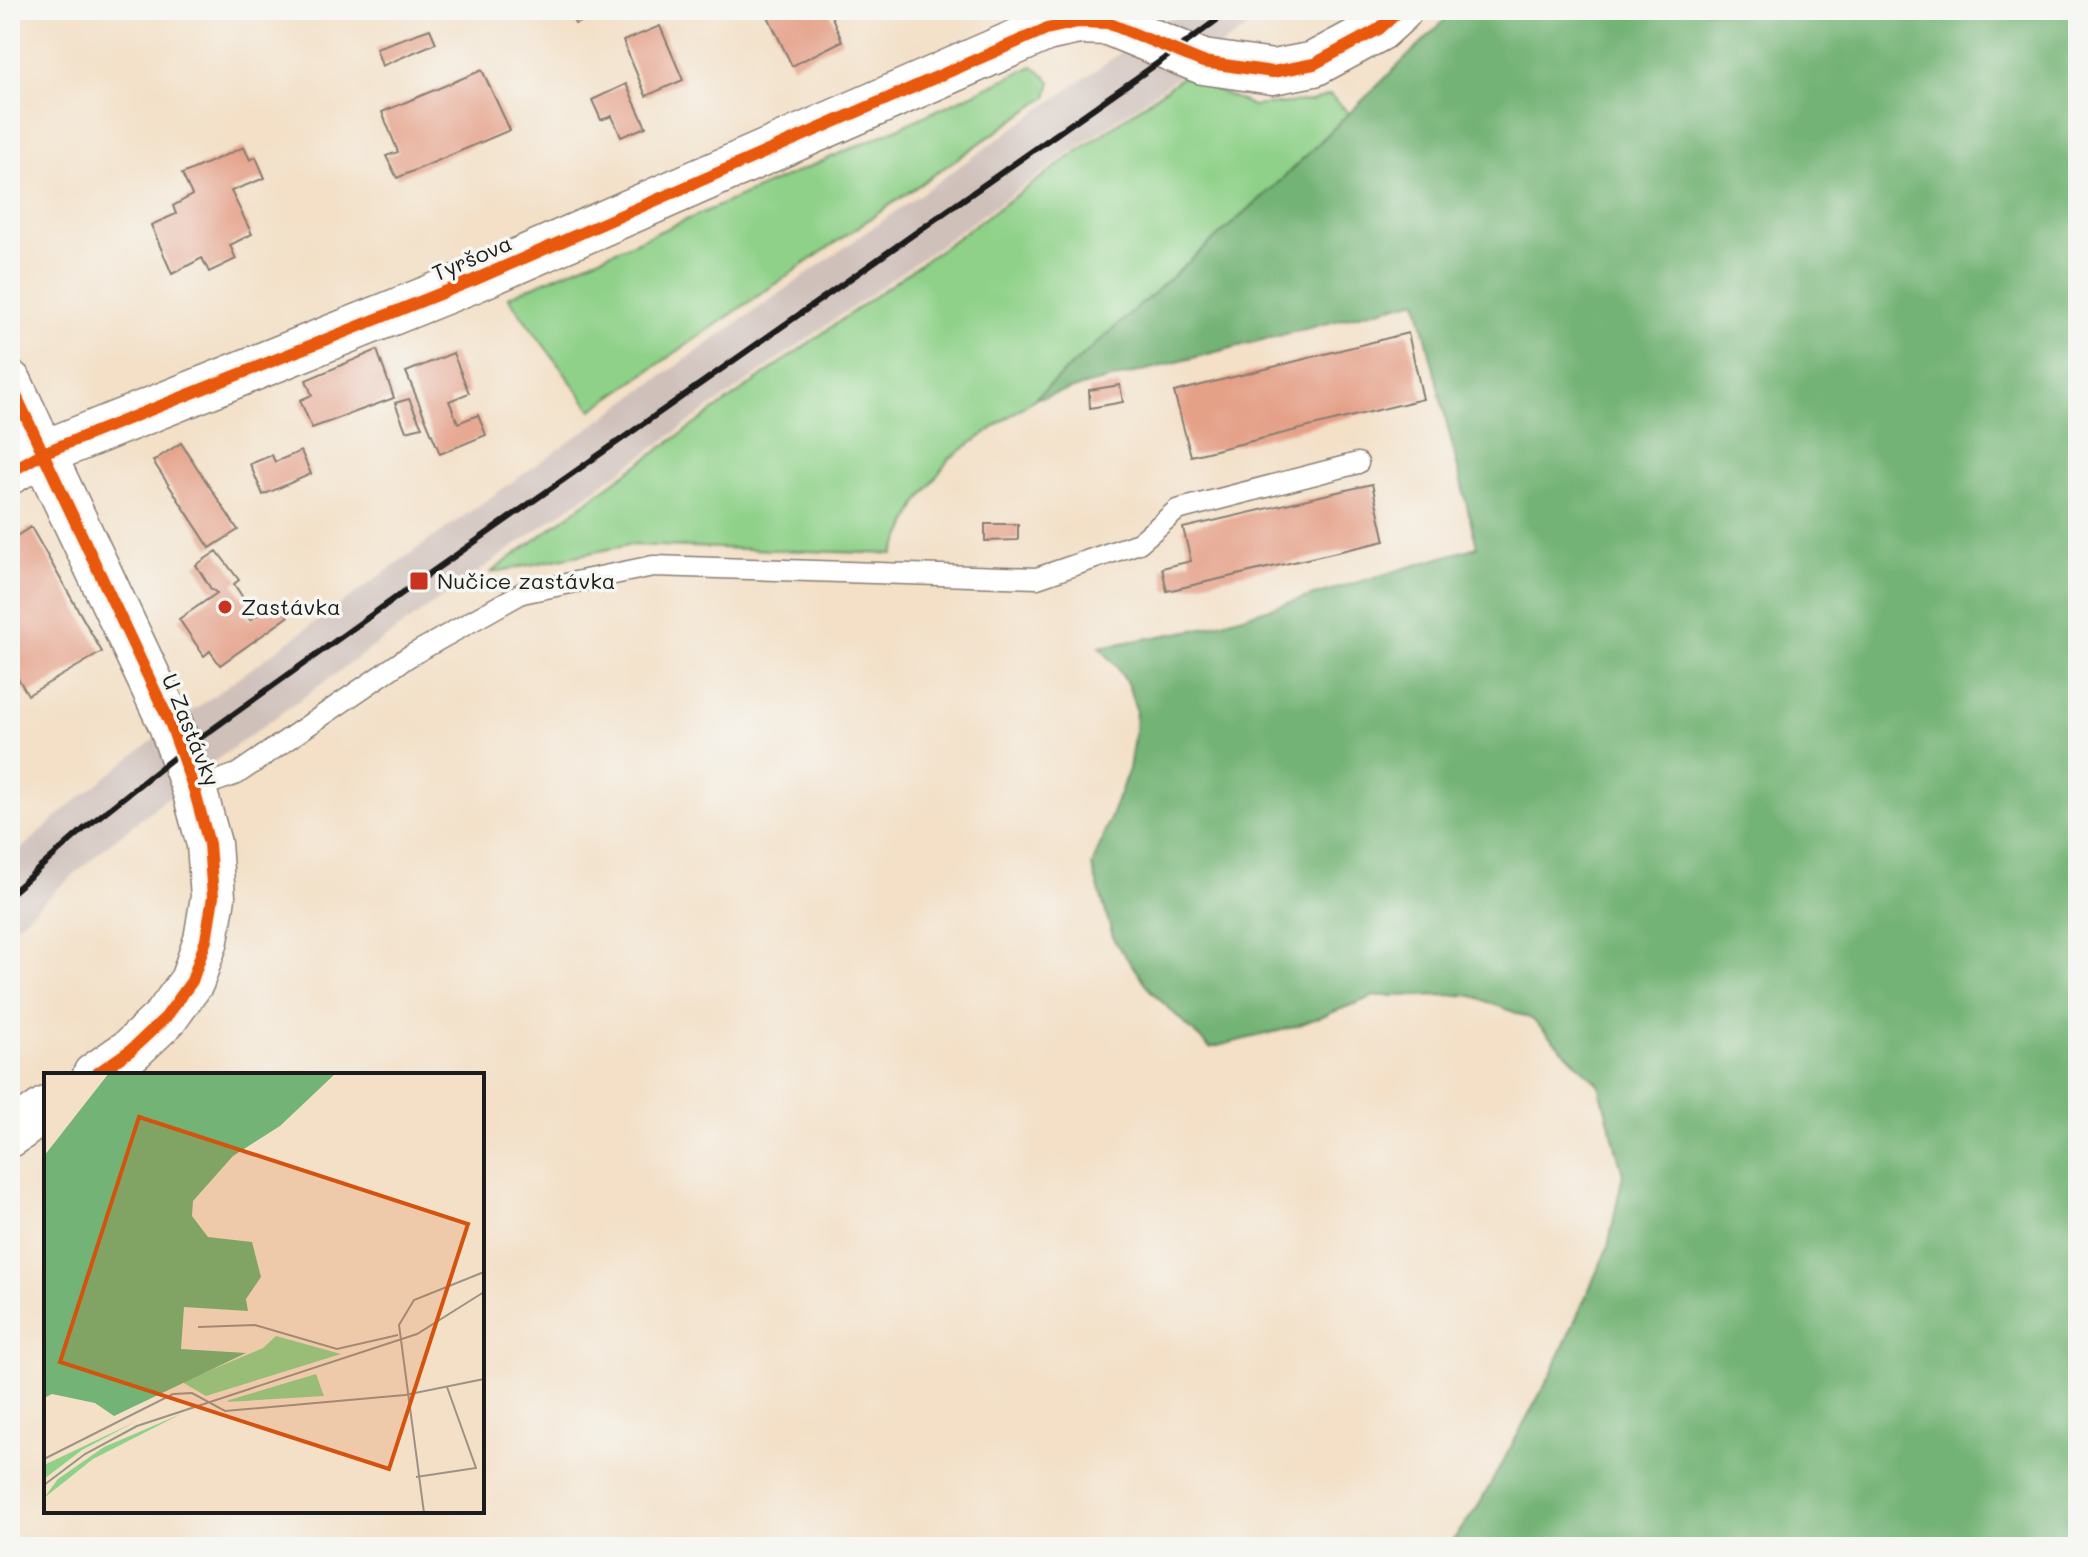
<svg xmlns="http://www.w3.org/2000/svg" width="2088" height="1557" font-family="Mali,sans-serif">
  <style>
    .industrial { fill: #cfc0ba }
    .green { fill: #8fd189; stroke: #567652; stroke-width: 2 }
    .forest { fill: #73b375; stroke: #486848; stroke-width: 2 }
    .building { fill: #e5a088 }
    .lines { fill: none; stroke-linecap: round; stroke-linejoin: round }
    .service-casing { stroke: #887e72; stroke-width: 23 }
    .tertiary-casing { stroke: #887e72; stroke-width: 47 }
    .service { stroke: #fff; stroke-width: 20 }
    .tertiary { stroke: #fff; stroke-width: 44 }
    .rail { stroke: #1c1c1c; stroke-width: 6 }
    .cycleway-casing { stroke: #f6f6f2; stroke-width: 17 }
    .cycleway { stroke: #e8590c; stroke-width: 12 }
    .poi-dot { fill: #c8321e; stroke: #f6f6f2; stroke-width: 3 }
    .labels { text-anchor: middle; stroke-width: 7; stroke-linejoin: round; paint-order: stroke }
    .street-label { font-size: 22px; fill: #1c1c1c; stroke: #f6f6f2 }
    .poi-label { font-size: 22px; fill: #1c1c1c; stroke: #f6f6f2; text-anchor: start }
    .inset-road { fill: none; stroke: #9d9283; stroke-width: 2 }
    .view { fill: #d4530e; fill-opacity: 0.15; stroke: #d4530e; stroke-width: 4 }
    .inset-edge { fill: none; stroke: #1c1c1c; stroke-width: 4 }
  </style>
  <rect width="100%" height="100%" fill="#f6f6f2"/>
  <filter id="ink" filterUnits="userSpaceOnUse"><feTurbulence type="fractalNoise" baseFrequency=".0125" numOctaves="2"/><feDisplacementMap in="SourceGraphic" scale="16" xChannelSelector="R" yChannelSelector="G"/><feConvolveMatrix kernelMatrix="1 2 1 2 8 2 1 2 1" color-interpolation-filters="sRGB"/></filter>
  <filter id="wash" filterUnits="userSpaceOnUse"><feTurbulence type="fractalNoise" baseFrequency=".006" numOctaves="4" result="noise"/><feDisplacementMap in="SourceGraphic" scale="32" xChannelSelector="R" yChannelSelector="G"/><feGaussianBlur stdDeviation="1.8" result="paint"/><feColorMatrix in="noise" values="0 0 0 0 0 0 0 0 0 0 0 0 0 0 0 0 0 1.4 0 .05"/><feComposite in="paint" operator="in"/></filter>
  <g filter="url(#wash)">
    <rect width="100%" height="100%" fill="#f3e0c7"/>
    <path class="industrial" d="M1181,10H1272L434,603L198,773L103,849L10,931V859L68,807L166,730L403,559Z"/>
    <path class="green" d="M1033,66L1051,81L1047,97L592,410L508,297L896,129Z
      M1184,76L1253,106L1311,101L1330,95L1349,113L1277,184L1034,399L949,459L917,504L893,554L629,545L490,573L615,481Z"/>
    <path class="forest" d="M1455,10H2078V1547H1448L1479,1505L1551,1374L1608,1247L1623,1174L1599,1085L1532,1019L1470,995L1375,996L1294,1027L1210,1048L1150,990L1114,940L1092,866L1129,769L1135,731L1136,709L1128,685L1117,667L1100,647L1199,629L1477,547L1417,300L1034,399L1277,184Z"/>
    <g id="blocks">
      <path class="building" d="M569,10H593L596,16L575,24Z
        M765,10H829L842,41L792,66Z
        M660,26L683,80L646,96L623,41Z
        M430,29L436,43L382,66L376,48Z
        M482,70L510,130L397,178L386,156L398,152L382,112Z
        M626,84L646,127L621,137L612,116L601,120L592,100Z
        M244,147L250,160L256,157L265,178L231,191L252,234L230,245L236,259L209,272L202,258L172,274L151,225L176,214L173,206L192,195L182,174Z
        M1408,333L1423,399L1191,456L1174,392Z
        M377,350L394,398L312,428L300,400L312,395L306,380Z
        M453,353L469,393L449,401L458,423L478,415L486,435L440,454L406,372Z
        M1120,385L1123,402L1090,408L1089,390Z
        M409,399L422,427L406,431L395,403Z
        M181,443L238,530L210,548L153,461Z
        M301,451L311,474L263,495L250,464L272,455L275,462Z
        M1372,484L1385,541L1167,591L1162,568L1191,561L1183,528Z
        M985,524H1018V540L985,541Z
        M31,527L102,652L28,695L10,665V540Z
        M217,551L239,580L234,584L249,607L244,611L250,620L277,601L288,617L220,665L210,651L204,656L179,619L217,593L211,589L196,565Z"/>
    </g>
  </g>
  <g filter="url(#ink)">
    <use href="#blocks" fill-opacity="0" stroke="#887e72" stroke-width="2"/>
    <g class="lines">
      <defs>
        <path id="service" d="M194,789L237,774L408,657L522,593L653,566L1037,578L1139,543L1177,510L1358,463"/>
        <path id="tertiary" d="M10,383L171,725L194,789L209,844L213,897L206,940L192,981L166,1017L131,1050L95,1075
          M10,472L43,453L474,280L1046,29L1078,22L1108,23L1203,62L1273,72L1314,64L1379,29L1400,10
          M10,1135L46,1109"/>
      </defs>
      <use href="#service" class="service-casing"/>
      <use href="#tertiary" class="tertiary-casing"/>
      <use href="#service" class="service"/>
      <use href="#tertiary" class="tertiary"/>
      <path class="rail" d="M10,894L85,828L182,751L419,581L1175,51L1230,10"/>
      <defs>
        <path id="cycleway" d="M10,383L171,725L194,789L209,844L213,897L206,940L192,981L166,1017L131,1050L95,1075
          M10,472L43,453L474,280L1046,29L1078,22L1108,23L1203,62L1273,72L1314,64L1379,29L1400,10"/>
      </defs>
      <use href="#cycleway" class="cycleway-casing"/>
      <use href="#cycleway" class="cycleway"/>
    </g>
  </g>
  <g class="poi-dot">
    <rect x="409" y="571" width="20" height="20" rx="4"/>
    <circle cx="225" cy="607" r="8"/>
  </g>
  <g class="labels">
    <g class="street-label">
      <text transform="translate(472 258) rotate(-23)" y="8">Tyršova</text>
      <text transform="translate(191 730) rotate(68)" y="8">U Zastávky</text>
    </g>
    <g class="poi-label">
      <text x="437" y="589">Nučice zastávka</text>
      <text x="241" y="615">Zastávka</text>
    </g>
  </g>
  <g transform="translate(44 1073)">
    <rect width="440" height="440" fill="#f3e0c7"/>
    <path d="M232,263L297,281L162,323L138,309L219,275ZM272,301L280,323L183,329L185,327ZM137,341L49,386L0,425L14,406L60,374ZM91,349L38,377L0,406V392Z" fill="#8fd189"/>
    <path d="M65,0H292L236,53L189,83L149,128L148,143L164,164L208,169L217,204L202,226L204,238L140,234L137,276L202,280L70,343L51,330L8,321L0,325V83Z" fill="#73b375"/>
    <path class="inset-road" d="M154,254L211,252L293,276L354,262M0,386L129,321L148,320L181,338L361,322L440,306M372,404L432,395L403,314M0,412L41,381L93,353L373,261L440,219M380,440L355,252L370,227L440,199"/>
    <path class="view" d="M95,44L424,151L345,396L16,289Z"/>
    <rect width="440" height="440" class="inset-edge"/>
  </g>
  <rect width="2088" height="1557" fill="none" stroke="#f6f6f2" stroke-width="40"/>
</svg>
